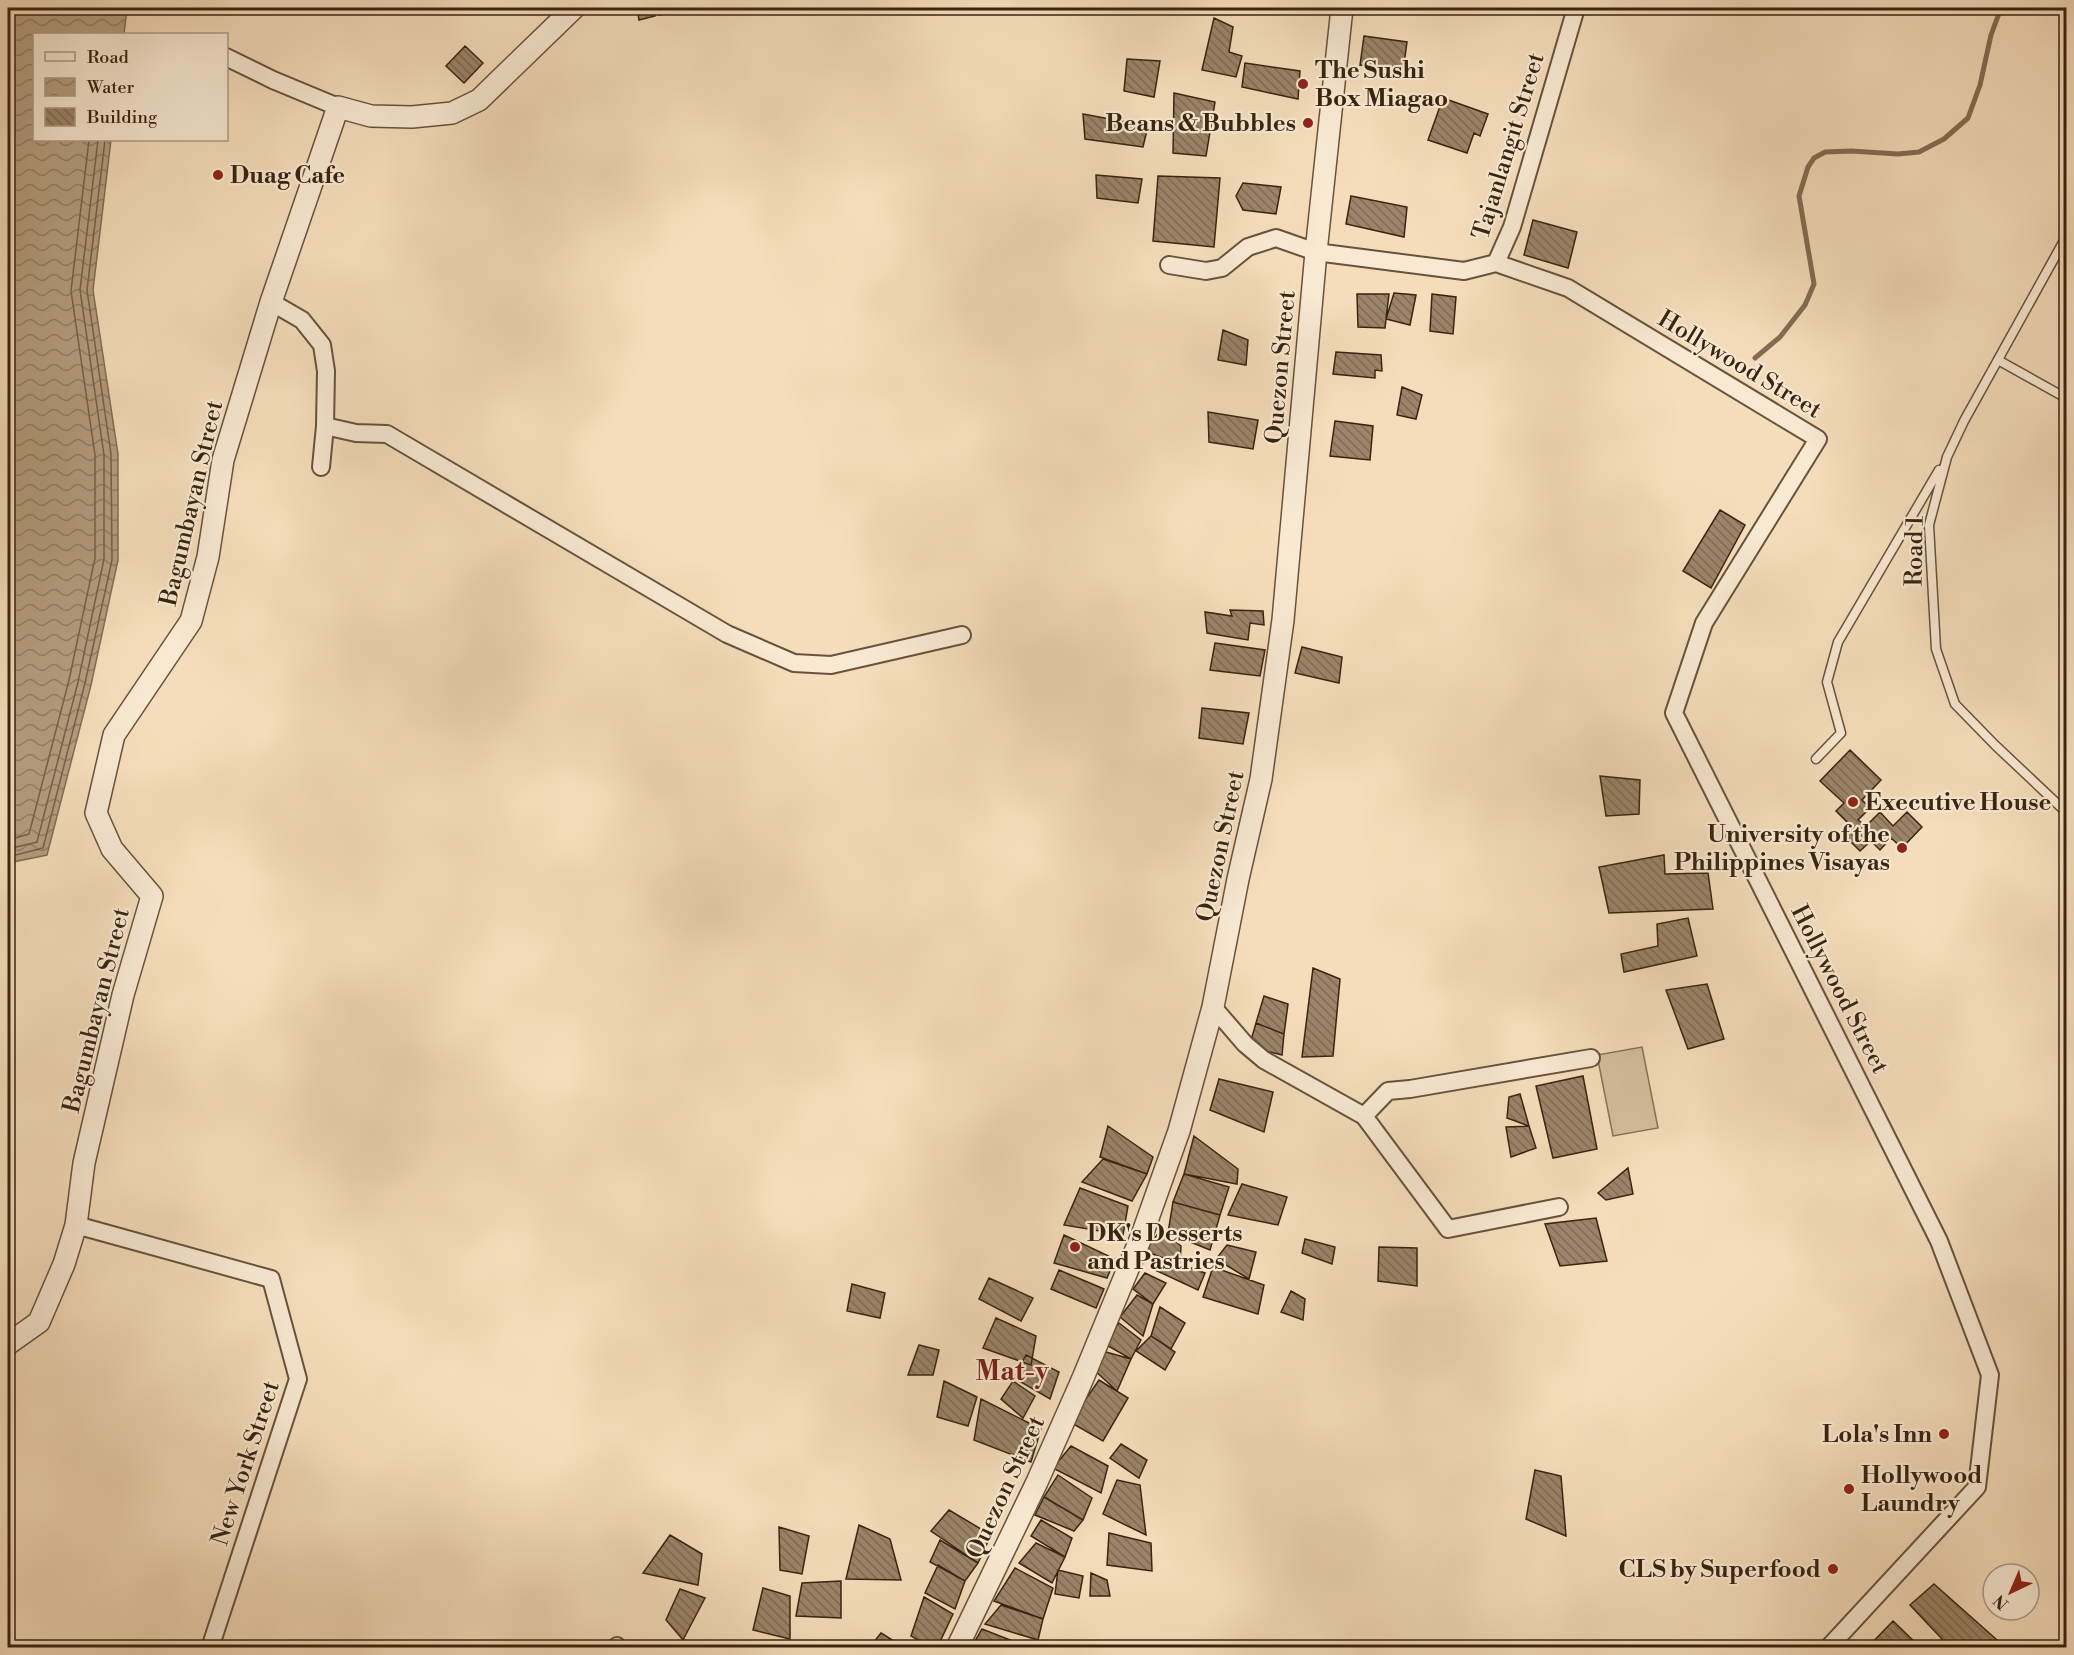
<svg xmlns="http://www.w3.org/2000/svg" width="2074" height="1655" font-family="'Libre Bodoni',serif">
  <style>
    .garden { fill: #d5be9e; stroke: #877157; stroke-width: 1.5 }
    .water { fill: url(#water-waves); stroke: #836d54; stroke-width: 1.5 }
    .lines { fill: none; stroke-linecap: round; stroke-linejoin: round }
    .shore { stroke: #776148; stroke-width: 1.5 }
    .stream { stroke: #836d54; stroke-width: 5 }
    .building { fill: url(#building-back-hatch); stroke: #392410; stroke-width: 1.5 }
    .service-casing { stroke: #68523b; stroke-width: 11 }
    .minor-casing { stroke: #68523b; stroke-width: 20 }
    .tertiary-casing { stroke: #68523b; stroke-width: 24 }
    .service { stroke: #f8e9d3; stroke-width: 8 }
    .minor { stroke: #f8e9d3; stroke-width: 16 }
    .tertiary { stroke: #f8e9d3; stroke-width: 21 }
    .poi-dot { fill: #8f2418; stroke: #f8e9d3; stroke-width: 2 }
    .labels { text-anchor: middle; stroke-width: 4.5; stroke-linejoin: round; paint-order: stroke }
    .poi-label { font-size: 24px; font-weight: bold; fill: #392410; stroke: #f8e9d3; text-anchor: start }
    .street-label { font-size: 24px; fill: #392410; stroke: #f8e9d3 }
    .quarter-label { font-size: 27px; font-weight: bold; fill: #7a1f14; stroke: #f8e9d3 }
  </style>
  <defs>
    <pattern id="water-waves" width="16" height="10" patternUnits="userSpaceOnUse" patternTransform="scale(1.5)"><rect width="16" height="10" fill="#b59e81"/><path d="M0 5q4-4 8 0t8 0" fill="none" stroke="#948168"/></pattern>
    <pattern id="building-back-hatch" width="6" height="6" patternUnits="userSpaceOnUse" patternTransform="scale(1.5)"><rect width="6" height="6" fill="#9b8469"/><path d="M-1 5l2 2M0 0l6 6M5-1l2 2" fill="none" stroke="#7f6c55"/></pattern>
  </defs>
  <rect width="100%" height="100%" fill="#f5ddbb"/>
  <filter id="stains"><feTurbulence type="fractalNoise" baseFrequency=".00333" numOctaves="4"/><feColorMatrix values="0 0 0 0 .2 0 0 0 0 .09 0 0 0 0 .02 0 0 0 .5 -.17"/></filter>
  <radialGradient id="worn" r=".72"><stop offset=".6" stop-color="#630" stop-opacity="0"/><stop offset="1" stop-color="#630" stop-opacity=".3"/></radialGradient>
  <path class="garden" d="M1642,1047L1658,1128L1613,1136L1597,1055Z"/>
  <path class="water" d="M8,8H127L124,34H34V140H111L93,290L118,454V560L91,685L47,855L8,863Z"/>
  <g class="lines">
    <path class="shore" d="M8,840L29,834L69,680L95,558V455L71,291L89,140
      M8,849L37,842L78,682L104,559V455L80,290L98,140
      M8,857L43,848L85,683L112,560L111,454L87,290L105,140"/>
    <path class="stream" d="M1755,358L1780,337L1805,305L1814,284L1799,196L1808,167L1814,158L1825,152L1851,151L1898,154L1919,152L1944,139L1968,118L1980,85L1991,35L2001,8"/>
  </g>
  <path class="building" d="M637,8H653L655,16L639,20Z
    M657,8H666L668,13L659,15Z
    M1214,18L1233,27L1229,52L1242,56L1236,77L1202,70Z
    M1364,36L1407,42L1403,71L1360,65Z
    M465,46L483,63L464,83L446,66Z
    M1127,59L1160,61L1154,97L1124,91Z
    M1245,63L1300,71L1298,99L1242,87Z
    M1174,93L1215,102L1206,156L1173,153Z
    M1443,98L1488,114L1480,136L1474,133L1467,153L1428,140Z
    M1083,114L1148,126L1143,147L1085,139Z
    M1096,175L1142,179L1138,203L1097,198Z
    M1158,176L1220,178L1214,247L1153,241Z
    M1243,183L1281,187L1276,214L1243,210L1236,196Z
    M1351,196L1407,207L1404,237L1346,224Z
    M1533,220L1577,232L1568,268L1524,255Z
    M1394,293L1416,295L1410,325L1386,319Z
    M1357,294H1389L1385,328L1358,327Z
    M1432,294L1456,297L1453,334L1430,331Z
    M1223,330L1248,340L1246,365L1218,360Z
    M1336,352L1381,355L1382,371L1375,370V378L1333,374Z
    M1402,387L1422,395L1416,419L1397,415Z
    M1208,412L1258,420L1253,449L1209,442Z
    M1335,421L1373,426L1370,460L1330,456Z
    M1720,510L1745,525L1711,588L1683,571Z
    M1230,610L1263,611L1264,625L1250,623L1248,640L1207,633L1205,612L1232,616Z
    M1215,643L1265,650L1260,676L1210,670Z
    M1302,647L1342,657L1339,683L1295,673Z
    M1202,708L1249,713L1243,744L1199,738Z
    M1850,750L1881,780L1862,800L1870,808L1858,820L1866,826L1880,812L1893,826L1907,812L1922,827L1902,848L1891,838L1880,850L1871,841L1860,851L1845,836L1853,828L1836,811L1844,803L1820,781Z
    M1600,776L1640,780L1639,814L1606,816Z
    M1664,855L1665,874L1708,873L1713,909L1609,913L1599,867Z
    M1688,918L1697,956L1624,972L1621,954L1658,946L1657,924Z
    M1313,968L1340,979L1333,1056L1302,1057Z
    M1707,984L1724,1039L1688,1049L1666,990Z
    M1264,996L1288,1004L1284,1034L1256,1023Z
    M1256,1023L1284,1034L1282,1055L1249,1047Z
    M1583,1076L1597,1149L1553,1158L1536,1086Z
    M1219,1079L1273,1092L1264,1132L1210,1110Z
    M1520,1094L1529,1126L1507,1118L1509,1097Z
    M1108,1126L1153,1157L1147,1174L1100,1157Z
    M1529,1126L1536,1148L1511,1157L1506,1127Z
    M1194,1136L1238,1169L1237,1184L1184,1174Z
    M1103,1159L1147,1174L1132,1201L1082,1182Z
    M1628,1168L1633,1194L1606,1200L1598,1193Z
    M1184,1174L1229,1187L1220,1215L1173,1202Z
    M1242,1184L1287,1197L1278,1225L1228,1215Z
    M1080,1188L1128,1206L1123,1235L1064,1225Z
    M1173,1202L1220,1215L1210,1250L1168,1233Z
    M1596,1218L1607,1261L1560,1266L1545,1224Z
    M1161,1230L1181,1246L1180,1264L1144,1251Z
    M1064,1235L1115,1259L1107,1278L1054,1263Z
    M1305,1239L1335,1247L1332,1264L1302,1253Z
    M1227,1245L1256,1252L1249,1279L1216,1259Z
    M1379,1247L1417,1248V1286L1378,1281Z
    M1171,1261L1205,1273L1198,1290L1155,1270Z
    M1213,1267L1264,1285L1258,1314L1203,1297Z
    M1059,1270L1104,1289L1096,1308L1051,1289Z
    M1145,1273L1166,1283L1153,1304L1133,1289Z
    M989,1278L1033,1298L1021,1321L979,1299Z
    M852,1284L885,1293L880,1318L847,1311Z
    M1291,1291L1305,1299L1303,1320L1281,1312Z
    M1137,1295L1153,1304L1143,1336L1120,1317Z
    M1160,1307L1185,1323L1171,1349L1151,1336Z
    M996,1318L1036,1336L1031,1365L983,1348Z
    M1119,1323L1141,1340L1131,1359L1103,1343Z
    M1151,1336L1175,1352L1165,1370L1136,1351Z
    M919,1345L939,1350L933,1375H908Z
    M1106,1352L1131,1359L1117,1391L1093,1369Z
    M1026,1355L1059,1372L1050,1399L1014,1378Z
    M1099,1380L1128,1398L1103,1441L1070,1422Z
    M944,1381L977,1397L968,1426L937,1417Z
    M1013,1381L1035,1396L1023,1418L1001,1399Z
    M981,1399L1041,1429L1031,1462L974,1440Z
    M1121,1444L1147,1460L1139,1478L1110,1458Z
    M1071,1446L1108,1466L1101,1493L1053,1468Z
    M1535,1470L1561,1476L1566,1536L1526,1519Z
    M1058,1475L1092,1498L1083,1520L1044,1497Z
    M1117,1480L1140,1485L1146,1535L1103,1514Z
    M1044,1497L1083,1520L1074,1531L1035,1515Z
    M949,1510L991,1535L978,1563L931,1531Z
    M1041,1520L1072,1538L1065,1557L1031,1536Z
    M859,1525L890,1539L901,1580L846,1579Z
    M779,1527L809,1536L802,1574L780,1570Z
    M1109,1533L1151,1543L1152,1571L1107,1565Z
    M670,1535L702,1554L698,1585L643,1573Z
    M940,1540L978,1563L965,1581L930,1562Z
    M1036,1543L1065,1557L1052,1583L1019,1563Z
    M938,1565L965,1581L955,1609L925,1593Z
    M1015,1568L1053,1588L1043,1619L994,1601Z
    M1058,1570L1083,1576L1079,1598L1055,1594Z
    M1091,1573L1107,1580L1110,1596H1090Z
    M841,1581V1618L796,1616L802,1583Z
    M1934,1584L2006,1648H1934L1942,1639L1910,1605Z
    M763,1588L790,1596V1639L753,1630Z
    M680,1589L705,1598L683,1640L666,1620Z
    M924,1597L953,1614L937,1648H932L911,1636Z
    M1001,1605L1043,1619L1038,1640L985,1624Z
    M1893,1621L1921,1648H1867Z
    M982,1629L1018,1643L1016,1648H971Z
    M881,1633L905,1648H869Z
    M683,1640L713,1645L712,1648H679Z"/>
  <g class="lines">
    <defs>
      <path id="service" d="M2066,237L1964,421L1947,457L1929,525L1936,649L1955,704L1995,745L2066,812
        M1998,360L2066,398
        M1816,759L1841,733L1827,682L1838,642L1939,470"/>
      <path id="minor" d="M226,57L273,80L338,107
        M1496,263L1568,288L1818,439L1704,623L1674,713L1939,1241L1990,1375L1977,1487L1828,1648
        M1169,265L1206,271L1222,268L1248,247L1276,238L1316,252L1464,271L1496,263L1512,227L1576,8
        M271,302L302,320L322,345L326,371L325,426L356,433L387,434L727,634L794,663L831,665L962,635
        M321,467L325,426
        M1213,1007L1245,1044L1264,1060L1364,1116L1388,1091L1410,1089L1591,1058
        M1364,1116L1448,1229L1559,1207
        M76,1225L271,1279L298,1379L210,1648
        M617,1648V1646"/>
      <path id="tertiary" d="M8,1344L39,1322L64,1264L76,1225L84,1163L123,995L152,896L112,849L96,813L114,735L191,621L208,557L223,460L271,302L338,107L371,116L412,117L452,113L479,100L574,8
        M957,1648L1037,1482L1083,1378L1142,1235L1179,1131L1213,1007L1238,879L1261,779L1283,620L1316,252L1342,8"/>
    </defs>
    <use href="#service" class="service-casing"/>
    <use href="#minor" class="minor-casing"/>
    <use href="#tertiary" class="tertiary-casing"/>
    <use href="#service" class="service"/>
    <use href="#minor" class="minor"/>
    <use href="#tertiary" class="tertiary"/>
  </g>
  <g class="poi-dot">
    <circle cx="1303" cy="84" r="6"/>
    <circle cx="1308" cy="123" r="6"/>
    <circle cx="218" cy="175" r="6"/>
    <circle cx="1853" cy="802" r="6"/>
    <circle cx="1902" cy="848" r="6"/>
    <circle cx="1075" cy="1247" r="6"/>
    <circle cx="1944" cy="1434" r="6"/>
    <circle cx="1849" cy="1489" r="6"/>
    <circle cx="1833" cy="1569" r="6"/>
  </g>
  <g class="labels">
    <g class="poi-label">
      <text x="1315" y="78">The Sushi<tspan x="1315" dy="28">Box Miagao</tspan></text>
      <text x="1296" y="131" text-anchor="end">Beans &amp; Bubbles</text>
      <text x="230" y="183">Duag Cafe</text>
      <text x="1865" y="810">Executive House</text>
      <text x="1890" y="842" text-anchor="end">University of the<tspan x="1890" dy="28">Philippines Visayas</tspan></text>
      <text x="1087" y="1241">DK's Desserts<tspan x="1087" dy="28">and Pastries</tspan></text>
      <text x="1932" y="1442" text-anchor="end">Lola's Inn</text>
      <text x="1861" y="1483">Hollywood<tspan x="1861" dy="28">Laundry</tspan></text>
      <text x="1821" y="1577" text-anchor="end">CLS by Superfood</text>
    </g>
    <g class="street-label">
      <text transform="translate(1508 146) rotate(-73)" y="8">Tajanlangit Street</text>
      <text transform="translate(1740 364) rotate(31)" y="8">Hollywood Street</text>
      <text transform="translate(1280 367) rotate(-85)" y="8">Quezon Street</text>
      <text transform="translate(191 503) rotate(-77)" y="8">Bagumbayan Street</text>
      <text transform="translate(1914 551) rotate(-89)" y="8">Road 1</text>
      <text transform="translate(1220 846) rotate(-78)" y="8">Quezon Street</text>
      <text transform="translate(1840 989) rotate(63)" y="8">Hollywood Street</text>
      <text transform="translate(96 1010) rotate(-76)" y="8">Bagumbayan Street</text>
      <text transform="translate(245 1463) rotate(-72)" y="8">New York Street</text>
      <text transform="translate(1005 1487) rotate(-65)" y="8">Quezon Street</text>
    </g>
    <g class="quarter-label">
      <text x="1012" y="1380">Mat-y</text>
    </g>
  </g>
  <rect width="2074" height="1655" fill="none" stroke="#f5ddbb" stroke-width="30"/>
  <rect x="9" y="9" width="2056" height="1637" fill="none" stroke="#392410" stroke-width="3"/>
  <rect x="15" y="15" width="2044" height="1625" fill="none" stroke="#392410" stroke-width="1.5"/>
  <rect x="33" y="33" width="195" height="108" fill="#f8e9d3" stroke="#ac9a85" stroke-width="1.5"/>
  <rect x="45" y="52" width="30" height="9" fill="#f8e9d3" stroke="#ac9a85" stroke-width="1.5"/>
  <text x="87" y="63" font-size="18" fill="#392410">Road</text>
  <rect x="45" y="78" width="30" height="18" fill="url(#water-waves)" stroke="#ac9a85" stroke-width="1.5"/>
  <text x="87" y="93" font-size="18" fill="#392410">Water</text>
  <rect x="45" y="108" width="30" height="18" fill="url(#building-back-hatch)" stroke="#ac9a85" stroke-width="1.5"/>
  <text x="87" y="123" font-size="18" fill="#392410">Building</text>
  <g transform="translate(2011 1592) rotate(224)"><circle r="28" fill="#f8e9d3" stroke="#ac9a85" stroke-width="1.5"/>
  <path d="M0-4.5L10 22L0 15L-10 22Z" fill="#8f2418"/>
  <text y="-9" font-size="16" font-weight="bold" text-anchor="middle" fill="#392410">N</text>
  </g>
  <rect width="100%" height="100%" filter="url(#stains)"/>
  <rect width="100%" height="100%" fill="url(#worn)"/>
</svg>
